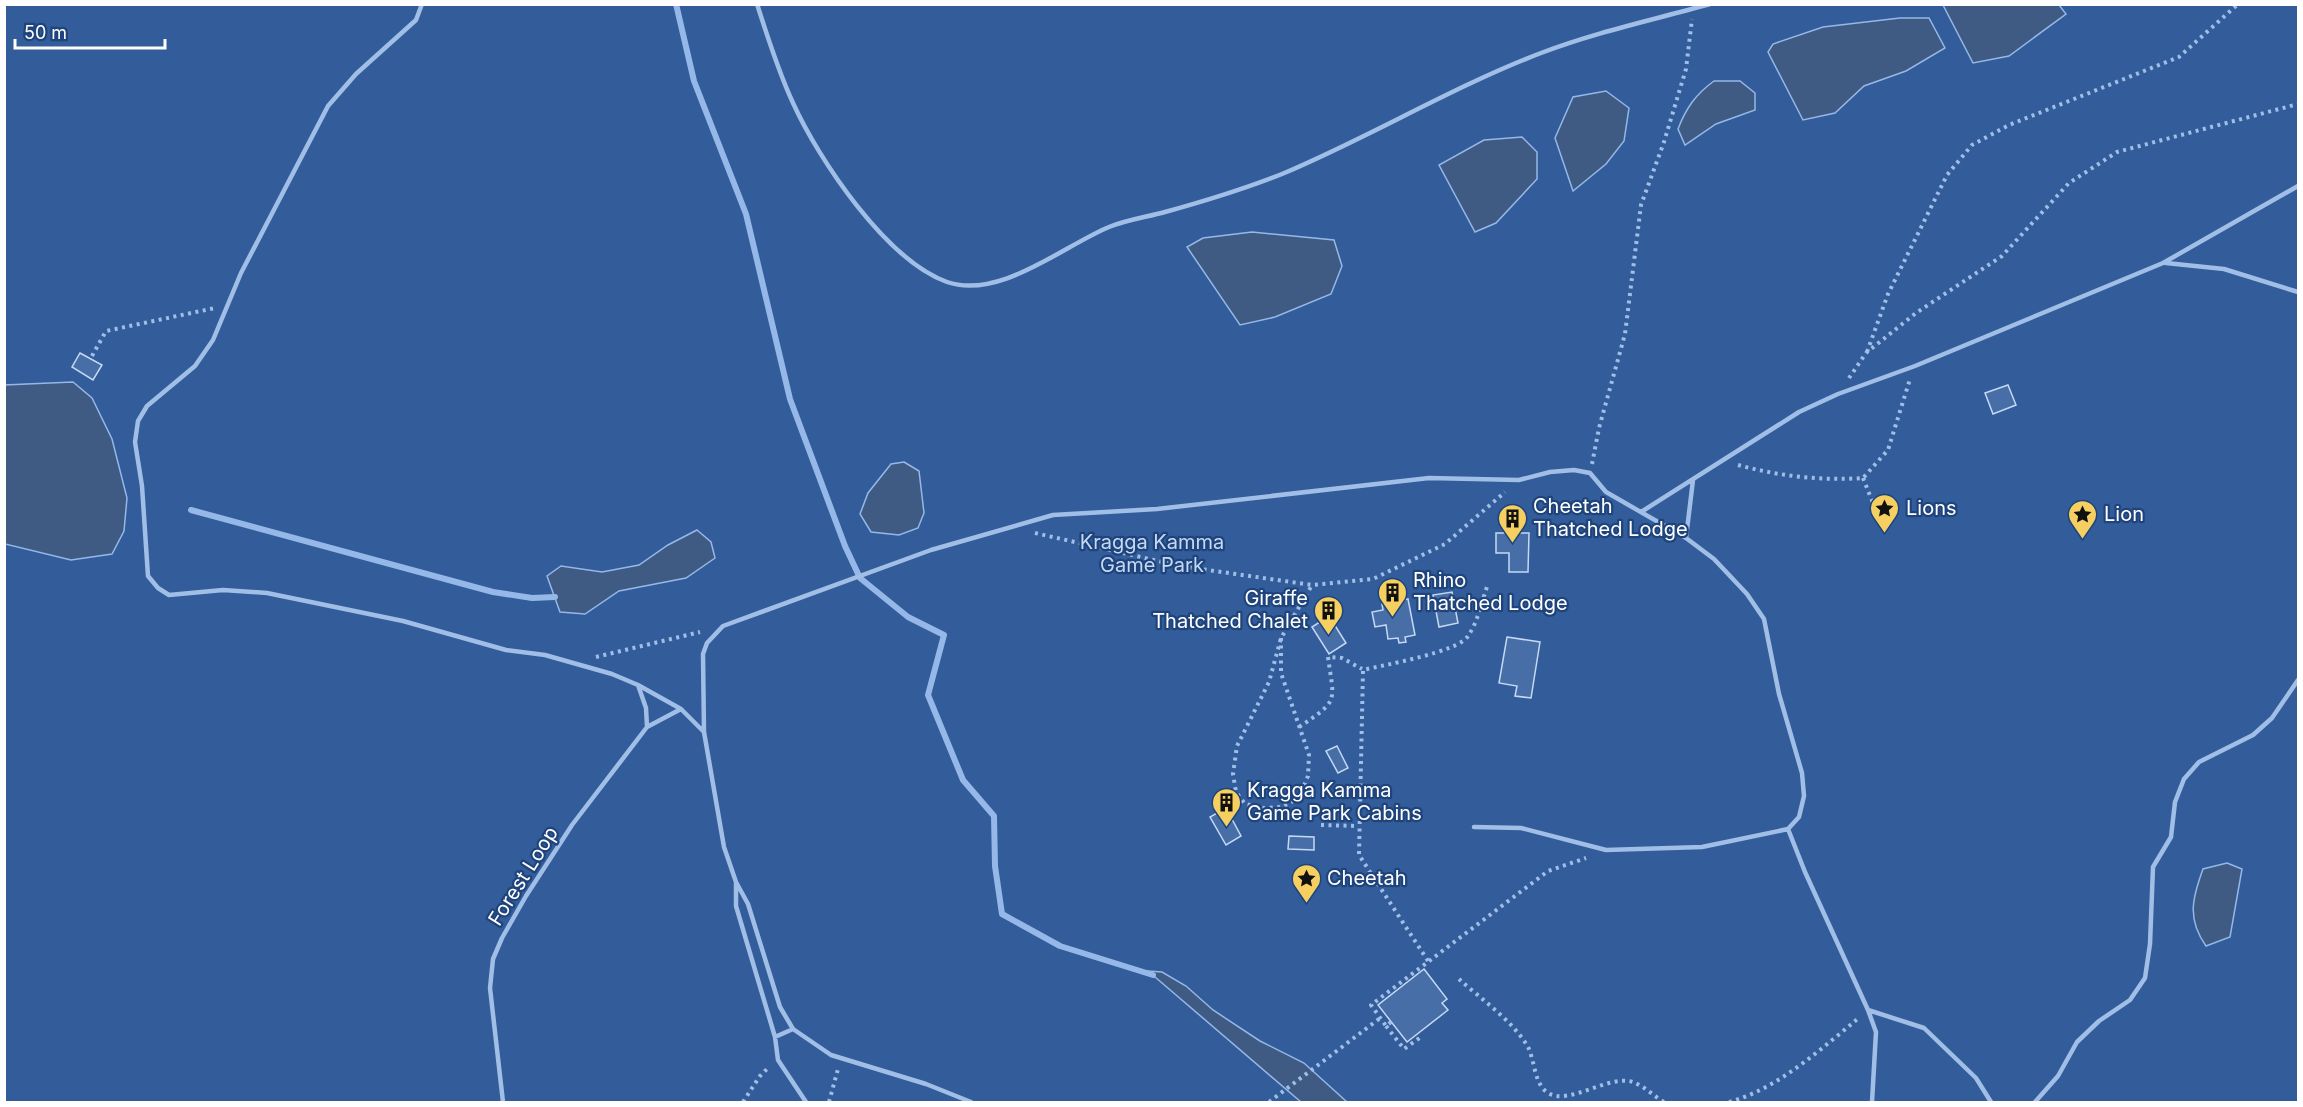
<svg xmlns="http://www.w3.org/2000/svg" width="2303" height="1107" font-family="Inter,sans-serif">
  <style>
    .green { fill: #325d9a }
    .water { fill: #3f5b84; stroke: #95b8e8; stroke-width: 1.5 }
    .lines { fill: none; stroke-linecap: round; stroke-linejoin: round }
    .stream { stroke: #95b8e8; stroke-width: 6 }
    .building { fill: #476ea6; stroke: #c5d9f5; stroke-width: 1.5 }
    .path { stroke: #a1bee7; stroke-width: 4; stroke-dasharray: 3 4.5; stroke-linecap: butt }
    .lane { stroke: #a1bee7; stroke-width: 4.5 }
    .labels { text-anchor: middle; stroke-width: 4.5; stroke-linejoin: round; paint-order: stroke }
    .poi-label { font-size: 20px; fill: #fff; stroke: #1f447c; text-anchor: start }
    .park-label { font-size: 20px; fill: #c5d9f5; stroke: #1f447c }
    .street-label { font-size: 20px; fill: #fff; stroke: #1f447c }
  </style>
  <rect width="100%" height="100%" fill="#1f447c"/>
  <path class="green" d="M5,5H2298V1102H5Z"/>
  <path class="water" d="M1943,5H2059L2066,14L2009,56L1973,63Z
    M1900,18H1929L1945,48L1906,71L1864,86L1835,113L1803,120L1768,52L1773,44L1823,27Z
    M1714,81H1740L1755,93V110L1716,124L1685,145L1678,129C1686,108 1696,94 1714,81Z
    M1606,91L1629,108L1624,141L1606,164L1573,191L1555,138L1573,97Z
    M1522,137L1537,152V179L1496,223L1475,232L1439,165L1484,140Z
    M1252,232L1334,240L1342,266L1331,294L1275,317L1240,325L1187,247L1203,238Z
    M73,382L92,398L112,439L127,498L124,531L112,554L71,560L5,544L4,385Z
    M904,462L919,471L924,513L918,528L899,535L871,532L860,514L868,493L891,464Z
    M697,530L711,542L715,558L686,578L619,591L585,614L560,612L547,576L561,566L602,572L639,565L668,545Z
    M2227,863L2242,869L2230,937L2206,946C2187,919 2192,899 2203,869Z
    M1148,971L1162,972L1186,986L1213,1010L1260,1041L1304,1063L1347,1102H1301Z"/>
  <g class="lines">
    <path class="stream" d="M676,4L694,81L746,214L790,399L845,546L860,578L908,617L944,635L928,695L963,780L994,816L995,866L1002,914L1060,946L1153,975
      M191,510L493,592L532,598L555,597"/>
  </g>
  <path class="building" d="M80,353L102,365L93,380L72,367Z
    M2008,385L2016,405L1993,414L1985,393Z
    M1496,533H1529L1528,572H1509V553H1496Z
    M1452,592L1458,623L1439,627L1433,595Z
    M1408,599L1415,635L1405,637L1406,642L1399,643L1398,638L1388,639L1386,625L1375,627L1372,612L1383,610L1382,604Z
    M1329,616L1346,643L1329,654L1312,627Z
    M1507,637L1540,642L1531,698L1515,696L1517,686L1499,683Z
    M1337,746L1348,768L1338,773L1326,751Z
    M1226,808L1241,836L1226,845L1210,817Z
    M1289,836L1314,837V850L1288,849Z
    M1424,969L1447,999L1442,1003L1448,1010L1407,1042L1378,1005Z"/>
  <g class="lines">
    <path class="path" d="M1867,352L1888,294L1947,175L1972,145L2009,125L2179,57L2238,4
      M92,356L106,331L215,308
      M1849,378L1866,353L1916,313L2002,256L2069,183L2117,152L2298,104
      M1592,464L1599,428L1625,334L1641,205L1664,142L1686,69L1692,19
      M1738,465C1779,476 1820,481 1863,478L1888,450L1910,379
      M1863,478L1885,533
      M1035,533L1180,566L1312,585L1373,579L1445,544L1505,492
      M1281,638V673L1309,755L1308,776L1299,798L1282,807L1264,808L1245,804L1236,792L1233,774L1237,746L1269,682L1281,638L1312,585
      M596,657L700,632
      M1299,727C1340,700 1334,702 1328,657L1342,658L1362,669
      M1321,825L1358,826
      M1428,961L1359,855L1363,670C1383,665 1459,652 1468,636C1478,622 1482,600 1488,584
      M1459,979C1481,999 1513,1021 1528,1047C1535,1061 1534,1084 1548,1093C1569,1106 1609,1074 1633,1082C1644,1086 1655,1097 1664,1102
      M1391,1022L1386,1026L1371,1005L1548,871L1586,858
      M1386,1026L1404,1049L1421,1037
      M743,1102L760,1076L769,1067
      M829,1102L838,1069
      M1269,1102L1379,1019
      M1729,1102C1778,1089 1822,1048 1860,1017"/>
    <path class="lane" d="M422,4L416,20L356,74L328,106L241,273L213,340L195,366L147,406L138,421L135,442L142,486L148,576L158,588L169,595L223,590L267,593L403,621L506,650L545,655L612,674L638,685L681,709L704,732
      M757,4C768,38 778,71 793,103C819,160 886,260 947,282C1000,300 1063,246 1109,227C1126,220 1147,217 1165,212C1205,201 1244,189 1282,174C1370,137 1452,87 1541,53C1596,32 1653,20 1710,4
      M2166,263L2224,269L2298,292
      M1641,512L1799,412L1838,394L1915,366L2163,263L2298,186
      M1686,538L1693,480
      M638,685L646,708L647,727
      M1474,827L1521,828L1606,850L1702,847L1788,829
      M736,883V906L775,1037L778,1060L806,1102
      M1868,1010L1876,1032L1872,1102
      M775,1037L793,1029
      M503,1102L490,988L493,959L502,938L526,896L572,825L647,727L681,709
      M971,1102L926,1084L831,1055L793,1029L780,1007L748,904L736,882L724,847L704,732L703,654L707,643L723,626L931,550L1053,515L1157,509L1429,478L1519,480L1550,472L1574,470L1590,473L1606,492L1686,538L1714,559L1747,594L1764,619L1779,694L1802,773L1804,796L1799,817L1788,829L1805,872L1868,1010L1924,1028L1976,1078L1991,1102
      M2035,1102L2058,1076L2077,1042L2099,1021L2130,1000L2145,978L2150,944L2153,867L2171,837L2175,802L2184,779L2199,762L2253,735L2272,718L2298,680"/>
  </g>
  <defs>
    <symbol id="sight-pin" viewBox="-11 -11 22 30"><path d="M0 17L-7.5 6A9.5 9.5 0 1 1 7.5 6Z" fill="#f5d061" stroke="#1f447c"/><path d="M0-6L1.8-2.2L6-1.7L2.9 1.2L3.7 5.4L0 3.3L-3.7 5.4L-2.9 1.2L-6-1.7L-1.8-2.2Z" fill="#111"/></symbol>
    <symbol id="building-pin" viewBox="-11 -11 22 30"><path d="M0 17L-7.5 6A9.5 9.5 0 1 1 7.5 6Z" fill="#f5d061" stroke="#1f447c"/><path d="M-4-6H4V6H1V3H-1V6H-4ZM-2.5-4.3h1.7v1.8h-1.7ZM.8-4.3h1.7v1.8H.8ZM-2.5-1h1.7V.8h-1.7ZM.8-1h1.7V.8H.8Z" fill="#111"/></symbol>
  </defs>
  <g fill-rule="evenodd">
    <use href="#sight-pin" x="1868" y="492" width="33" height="45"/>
    <use href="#sight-pin" x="2066" y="498" width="33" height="45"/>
    <use href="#building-pin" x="1496" y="502" width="33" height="45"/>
    <use href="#building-pin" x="1376" y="576" width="33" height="45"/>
    <use href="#building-pin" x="1312" y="594" width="33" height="45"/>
    <use href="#building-pin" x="1210" y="786" width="33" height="45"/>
    <use href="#sight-pin" x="1290" y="862" width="33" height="45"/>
  </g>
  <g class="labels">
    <g class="poi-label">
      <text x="1533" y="513">Cheetah<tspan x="1533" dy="23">Thatched Lodge</tspan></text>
      <text x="1906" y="515">Lions</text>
      <text x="2104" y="521">Lion</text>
      <text x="1413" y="587">Rhino<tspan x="1413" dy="23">Thatched Lodge</tspan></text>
      <text x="1308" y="605" text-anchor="end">Giraffe<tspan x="1308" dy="23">Thatched Chalet</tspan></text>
      <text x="1247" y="797">Kragga Kamma<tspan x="1247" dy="23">Game Park Cabins</tspan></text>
      <text x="1327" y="885">Cheetah</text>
    </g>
    <g class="park-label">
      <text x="1152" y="549">Kragga Kamma<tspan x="1152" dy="23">Game Park</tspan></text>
    </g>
    <g class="street-label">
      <text transform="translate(523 876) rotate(-58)" y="7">Forest Loop</text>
    </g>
  </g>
  <rect width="2303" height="1107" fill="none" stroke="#ffffff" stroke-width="12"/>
  <path d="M15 39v9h150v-9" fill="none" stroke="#ffffff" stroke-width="3"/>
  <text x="24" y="39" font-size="18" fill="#ffffff" stroke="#1f447c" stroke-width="4.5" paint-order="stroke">50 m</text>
</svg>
